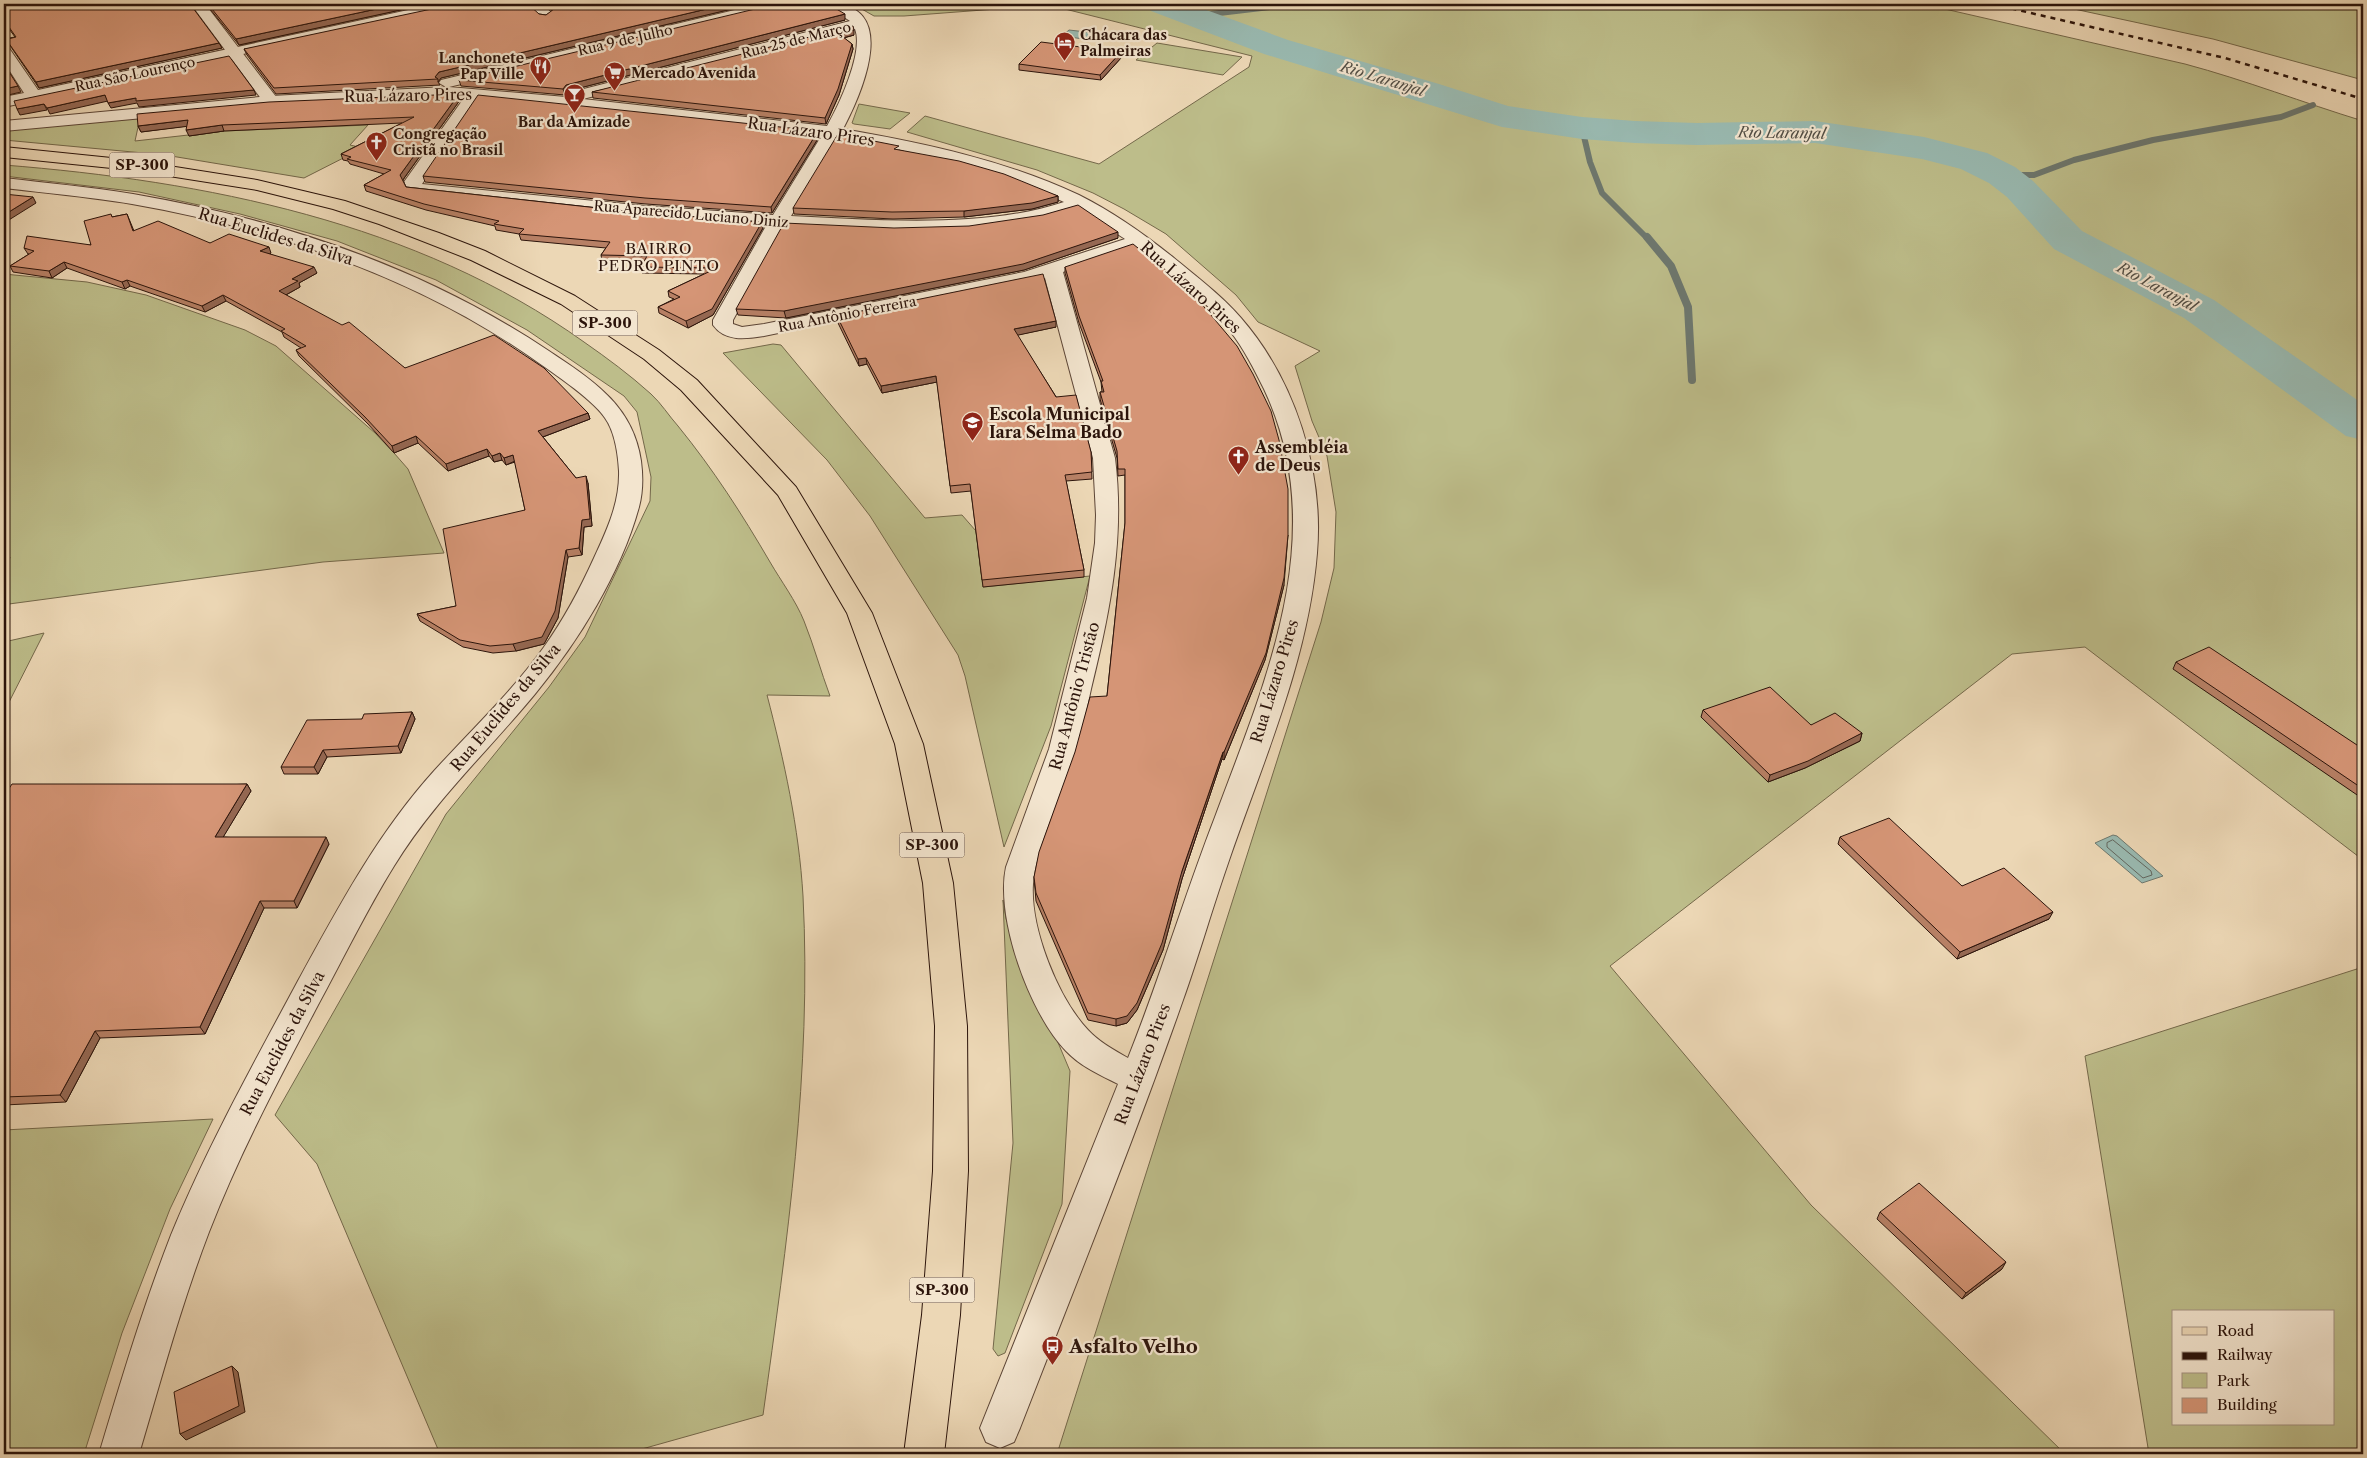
<svg xmlns="http://www.w3.org/2000/svg" width="2367" height="1458" font-family="'Libre Caslon Text',serif">
  <style>
    .green { fill: #bdbd8a; stroke: #74684a; fill-rule: evenodd }
    .water { fill: #99b9b0; stroke: #6d776e }
    .lines { fill: none; stroke-linecap: round; stroke-linejoin: round }
    .shore { stroke: #62665e; stroke-width: 1 }
    .stream-far1 { stroke: #6d776e; stroke-width: 6 }
    .stream { stroke: #6d776e; stroke-width: 8 }
    .river { fill: #99b9b0; fill-rule: evenodd }
    .minor-casing { stroke: #5c4536; stroke-width: 2 }
    .tertiary-casing { stroke: #5c4536; stroke-width: 2 }
    .primary-casing { stroke: #2c140b; stroke-width: 2 }
    .minor { fill: #f3e5cf; fill-rule: evenodd }
    .tertiary { fill: #f3e5cf; fill-rule: evenodd }
    .primary { fill: #ecd7b5; fill-rule: evenodd }
    .rail { stroke: #2c140b; stroke-width: 2.5; stroke-dasharray: 5 5; stroke-linecap: butt }
    .wall { fill: #b78065; stroke: #2c140b }
    .shaded-wall { fill: #956853; stroke: #2c140b }
    .building { fill: #d59576; stroke: #2c140b }
    .labels { text-anchor: middle; stroke-width: 4.5; stroke-linejoin: round; paint-order: stroke }
    .far-poi-label { font-size: 14px; font-weight: bold; fill: #2c140b; stroke: #f3e5cf; text-anchor: start }
    .far-street-label { font-size: 14px; fill: #2c140b; stroke: #f3e5cf }
    .far-water-label { font-size: 15px; font-style: italic; fill: #524e45; stroke: #f3e5cf }
    .shield { fill: #f3e5cf; stroke: #685346; stroke-width: 1 }
    .shield-label { font-size: 15px; font-weight: bold; fill: #2c140b }
    .far-neighbourhood-label { font-size: 15px; letter-spacing: 1px; fill: #2c140b; stroke: #f3e5cf }
    .street-label { font-size: 16px; fill: #2c140b; stroke: #f3e5cf }
    .poi-label { font-size: 16px; font-weight: bold; fill: #2c140b; stroke: #f3e5cf; text-anchor: start }
    .near-poi-label { font-size: 19px; font-weight: bold; fill: #2c140b; stroke: #f3e5cf; text-anchor: start }
  </style>
  <rect width="100%" height="100%" fill="#ecd7b5"/>
  <filter id="stains"><feTurbulence type="fractalNoise" baseFrequency=".004" numOctaves="4"/><feColorMatrix values="0 0 0 0 .2 0 0 0 0 .09 0 0 0 0 .02 0 0 0 .5 -.17"/></filter>
  <radialGradient id="worn" r=".72"><stop offset=".6" stop-color="#630" stop-opacity="0"/><stop offset="1" stop-color="#630" stop-opacity=".3"/></radialGradient>
  <path class="green" d="M853,4H1923L2185,64C2245,80 2304,103 2363,121V860L2085,647L2012,654L1610,966L1811,1205L2065,1454H1057L1321,622L1334,568L1336,512L1327,456L1312,421L1295,366L1320,351L1258,322L1236,295L1166,234L1124,209L1093,193L1037,170L907,132L925,116L1099,164L1249,67L1252,56L1049,5L904,16H874Z
    M2051,4H2363V80L2213,39Z
    M1157,43L1242,57L1223,75L1136,60Z
    M859,104L910,113L890,129L854,124L852,123Z
    M140,118L135,141L224,131L368,125L350,145L363,148L304,178L165,155L4,140V129Z
    M4,165C205,181 416,222 584,342C607,358 630,375 651,394C661,403 669,416 678,426C713,469 742,514 770,562C781,581 796,601 804,621C814,646 821,672 830,696L767,695C784,760 799,828 803,896C812,1070 787,1243 763,1415L642,1449L633,1454H440L317,1164L275,1115L446,814L549,687L585,637L650,501L651,477L637,412L624,396L527,330L436,280L337,241L240,214L139,192L4,176Z
    M4,274L87,282L146,295L245,330L276,346L375,433L394,453L408,469L444,553L323,562L9,604C0,589 6,573 10,557L4,558Z
    M773,344L781,345L925,518L962,515L976,531L983,587L1090,576L1051,726L1004,847L965,676L958,655L870,516L827,460L723,353Z
    M44,633L4,712V642Z
    M1003,900L1006,919L1070,1071L1062,1204L1005,1353L998,1356L993,1349L1013,1143Z
    M2363,967V1454H2149L2085,1056ZM2173,1312H2333V1424H2173Z
    M213,1119L170,1209L122,1333L84,1454H4V1130Z"/>
  <path class="water" d="M1069,30L1104,34H1105L1098,41L1062,36Z
    M1751,123H1778L1815,132L1795,140L1782,138L1715,137L1697,134L1744,127Z
    M2113,835L2117,836L2163,876L2142,883L2095,843Z"/>
  <g class="lines">
    <path class="shore" d="M2113,840L2151,871L2152,875L2143,878L2107,847V843Z"/>
    <path class="stream-far1" d="M1194,16L1295,4
      M1582,128L1590,162L1602,193L1648,239
      M2002,175H2034L2074,160L2153,140L2281,117L2313,105"/>
    <path class="stream" d="M1647,237L1671,266L1688,307L1692,380"/>
    <path class="river" d="M1146,4H1190L1288,40L1439,84L1508,106L1582,117L1635,121L1697,123L1815,121L1924,137L1987,153L2015,167L2033,181L2082,231L2214,300L2363,404V440L2346,436L2184,318L2054,249L2007,197L1989,183L1961,169L1922,159L1815,143L1697,145L1635,143L1582,139L1502,127L1264,54L1151,11Z"/>
    <defs>
      <path id="minor" d="M4,4H21L19,7L4,11Z
        M436,4H463L456,8L243,54L236,58L4,107V97L24,93L4,62V46L9,48L38,90Z
        M526,4H542L554,15L547,19L542,18Z
        M760,4H784L777,8L449,87L566,97L568,93L850,21L824,4C902,0 863,91 843,129C923,143 1005,160 1079,195C1113,212 1144,234 1174,258C1197,277 1221,295 1241,318C1295,380 1324,471 1317,553C1308,665 1259,770 1224,875C1210,916 1198,958 1183,1000C1133,1143 1075,1286 1020,1428L1014,1442L1000,1448L986,1442L980,1428L1118,1084C1100,1075 1080,1066 1066,1051C1030,1014 995,918 1006,867L1049,749L1087,598L1095,543L1096,515L1093,458L1045,278L764,336C746,339 725,342 713,325V320L766,226L646,217L422,194L408,191L404,182L464,98L271,106L4,131V121L271,96L446,87L439,83L441,80ZM855,29C864,52 839,105 827,126L583,99ZM479,99L542,104L822,135L773,215L646,206L422,184ZM838,138C916,152 992,169 1064,202C984,229 875,220 791,216ZM1079,209L1125,239L1024,272L764,324L742,327L733,324V320L784,227C881,231 985,242 1079,209ZM1137,247C1170,273 1205,299 1230,331C1244,349 1254,369 1264,389C1332,533 1266,680 1215,817C1184,897 1160,978 1128,1058C1114,1050 1099,1042 1088,1030C1058,998 1030,928 1033,884C1036,847 1062,795 1074,759C1081,736 1086,712 1091,689C1110,612 1125,538 1115,458L1063,272Z
        M4,178C47,183 91,187 133,194C280,219 425,268 549,351C592,380 633,405 641,461C643,476 643,492 639,507C621,573 578,642 535,694C488,751 433,802 394,866C366,911 343,959 318,1005C279,1079 239,1154 209,1232C181,1305 161,1380 139,1454H99C121,1381 143,1307 171,1235C207,1147 254,1063 299,979C339,906 378,833 434,771C471,730 512,692 544,647C564,619 580,589 594,558C607,530 620,502 619,471C618,454 615,432 605,418C593,399 546,368 526,354C410,275 270,228 132,204C90,197 47,193 4,188Z"/>
      <path id="tertiary" d="M191,4H205L277,98L279,101L277,104H265Z"/>
      <path id="primary" d="M4,147L131,160L257,180L345,201L439,233L485,251L575,296L659,350L697,380L796,487L872,613L923,744L953,883L967,1026L968,1171L960,1315L944,1454H904L922,1315L933,1171L935,1026L923,883L895,744L847,613L778,495L681,390L644,359L561,304L471,260L379,224L333,209L257,190L131,170L4,157Z"/>
    </defs>
    <use href="#minor" class="minor-casing"/>
    <use href="#tertiary" class="tertiary-casing"/>
    <use href="#primary" class="primary-casing"/>
    <use href="#minor" class="minor"/>
    <use href="#tertiary" class="tertiary"/>
    <use href="#primary" class="primary"/>
    <path class="rail" d="M1992,4L2225,58L2363,99"/>
  </g>
  <path class="wall" d="M206,4H428L239,45Z
    M544,4H753L441,78L438,82L440,85L276,94L247,55L244,49L539,14L546,15L552,11Z
    M4,10L219,43L222,48L39,88L11,47L6,45L4,40V39L15,37L4,22Z
    M845,20L568,91L565,95L461,86L459,80Z
    M854,35L844,38L852,44L853,49L839,95L826,124L593,98L592,92Z
    M1121,58L1101,80L1019,70V64Z
    M460,100L403,180L406,187L644,213L762,222L763,228L713,315L688,328L659,313L658,307L674,299L669,297L668,291L704,274L642,273L641,267L643,262L602,261L601,255L606,248L521,240L519,234L496,230L495,226L426,210L366,191L364,185L384,174L350,164L348,161L343,160L341,154L402,123L224,131L189,136L187,126L141,132L138,126Z
    M818,131L819,137L772,213L646,204L425,182L423,176Z
    M899,150L1058,196V202L1032,209L964,217L893,219L794,214L793,208Z
    M127,214L134,231L271,253L270,254L317,273L299,283L300,287L286,295L405,368L588,413L590,419L543,437L576,478L588,483L592,526L584,527L582,555L568,557L558,618L544,644L516,651L493,653L463,647L420,621L417,614L456,606L525,510L515,462L506,465L502,460L494,462L489,456L448,471L418,443L394,453L368,424L299,356L296,350L301,348L284,337L282,332L226,301L205,312L130,286L125,289L67,268L52,278L13,272L10,266L29,254H28L24,248L91,245L112,217Z
    M1118,238L1024,270L786,318L738,315L736,309Z
    M1065,267L1284,585L1265,660L1224,760L1222,759L1182,879L1163,950L1137,1010L1127,1023L1116,1026L1088,1020L1036,901L1034,877L1107,696L1125,523V475L1118,476L1117,458L1100,399V392H1102L1101,382L1079,323L1065,273Z
    M837,316L1056,327L1017,335L1091,452L1092,479L1066,481L1084,570V577L983,587L971,491L951,493L937,382L882,393L867,364L859,366L838,323Z
    M2176,662L2363,749V799L2173,669Z
    M1703,710L1811,725L1862,733L1860,741L1805,768L1768,782L1701,717Z
    M412,712L415,719L401,753L327,757L318,774H284L281,767L362,719Z
    M247,784L251,791L223,837L329,844L297,908H264L205,1034L100,1038L66,1102L4,1105V796Z
    M1840,837L1962,886L2049,919L1957,959L1838,844Z
    M1880,1212L2002,1269L1962,1299L1877,1219Z"/>
  <path class="shaded-wall" d="M400,4H428L239,45L236,39Z
    M728,4H753L441,78L438,82V79L435,77L439,72Z
    M845,14V20L568,91L565,95L563,89L566,85Z
    M854,30V35L839,39L838,33Z
    M219,43L222,48L39,88L36,82Z
    M852,44L853,49L839,95L826,124L825,118Z
    M1121,52V58L1101,80L1100,75Z
    M18,86L21,92L4,96V89Z
    M254,90L256,95L139,107L137,103L111,108L108,103L136,98Z
    M459,94L460,100L402,181L400,175Z
    M105,95L108,101L50,114L47,108Z
    M44,104L47,110L20,115L17,109Z
    M188,120L190,126L141,132L138,126Z
    M222,125L224,131L189,136L186,130Z
    M818,131L819,137L772,213L771,207Z
    M1058,196V202L1032,209L964,217V211Z
    M33,197L36,203L4,223V215Z
    M762,222L763,228L713,315L688,328L686,321Z
    M1118,232V238L1024,270L786,318L784,311Z
    M269,247L271,253L263,257L260,251Z
    M64,262L67,268L52,278L49,271Z
    M314,267L317,273L299,283L300,287L282,297L279,291L292,279Z
    M127,280L130,286L125,289L122,282Z
    M223,295L226,301L205,312L202,306Z
    M1056,321V327L1014,336V329Z
    M866,358L867,364L859,366L858,359Z
    M936,376L937,382L882,393L881,386Z
    M588,413L590,419L540,438L538,431Z
    M416,436L418,443L394,453L392,446Z
    M487,449L489,456L448,471L446,464Z
    M500,453L502,460L494,462L492,456Z
    M513,455L515,461L506,465L504,458Z
    M586,476L588,483L592,526L584,527L582,555L579,548Z
    M1288,535L1284,585L1265,660L1224,760V752Z
    M566,550L568,557L558,618L544,644L516,651L513,644Z
    M412,712L415,719L401,753L398,746Z
    M1862,733L1860,741L1805,768L1768,782L1770,775Z
    M323,750L327,757L318,774L314,767Z
    M1223,752L1222,759L1182,879L1163,950L1137,1010L1127,1023L1116,1026V1019L1182,871Z
    M247,784L251,791L219,844L215,837Z
    M326,837L329,844L297,908L294,901Z
    M260,901L264,908L205,1034L200,1027Z
    M2053,912L2049,919L1957,959L1960,952Z
    M95,1031L100,1038L66,1102L60,1095Z
    M2006,1262L2002,1269L1962,1299L1966,1293Z
    M232,1366L238,1372L245,1412L186,1440L180,1434Z"/>
  <path class="building" d="M32,4H190L219,43L36,82L8,42L4,40L16,37L4,20V10Z
    M208,4H400L236,39Z
    M455,4H528L539,14L546,15L554,9L549,4H728L439,72L435,77L438,79L274,88L244,49Z
    M776,4H828L845,14L566,85L563,89L459,80Z
    M853,26L854,30L838,33L852,44L838,89L825,118L592,92Z
    M1041,42L1121,52L1100,75L1019,64Z
    M229,56L254,90L136,101V98L108,103L105,95L47,108L44,104L17,109L14,101Z
    M4,64L18,86L4,89Z
    M459,94L400,175L406,187L644,213L762,222L712,309L686,321L658,307L680,297L668,291L717,268L641,267L647,256L601,255L610,242L519,234L524,229L494,224L499,221L424,204L364,185L391,170L347,159L351,157L341,154L414,117L222,125L186,130L188,120L138,126L137,114L269,102Z
    M478,95L818,131L771,207L645,198L423,176Z
    M838,134L899,146L894,149L959,161L1004,174L1058,196L1032,203L964,211L892,212L793,208Z
    M4,194L33,197L4,215Z
    M1078,205L1118,232L1023,264L784,311L736,309L784,223L894,228L969,226L1043,215Z
    M111,214L112,217L127,214L133,231L158,221L210,243L229,234L269,247L260,251L314,267L292,279L298,281L279,291L342,325L349,322L405,368L494,335L544,368L588,413L538,431L576,478L586,476L590,519L582,520L579,548L566,550L555,611L542,637L513,644L490,646L460,640L417,614L456,606L443,529L525,510L513,455L504,458L500,453L492,456L487,449L446,464L416,436L392,446L365,417L296,350L306,346L281,331L285,329L223,295L202,306L127,280L122,282L64,262L49,271L10,266L34,251L24,248L27,236L91,245L84,221Z
    M1133,244L1189,289L1237,346L1253,374L1271,411L1279,440L1288,489V535L1284,578L1266,653L1224,752H1223L1182,871L1162,943L1137,1003L1127,1016L1116,1019L1088,1013L1036,893L1034,877L1039,852L1075,752L1090,697L1107,696L1125,523V469H1118L1117,451L1100,392H1104L1101,381H1103L1079,316L1065,267Z
    M1043,274L1056,321L1014,329L1056,397L1076,395L1091,452L1092,472L1065,475L1084,570L982,580L970,484L950,486L936,376L881,386L866,358L858,359L837,316Z
    M2209,647L2363,749V789L2176,662Z
    M1770,687L1811,725L1835,713L1862,733L1808,761L1770,775L1703,710Z
    M412,712L398,746L323,750L314,767H281L307,720L362,719L364,714Z
    M12,784H247L215,837H326L294,901H260L200,1027L95,1031L60,1095L4,1097V796Z
    M1889,818L1962,886L2004,868L2053,912L1960,952L1840,837Z
    M1919,1183L2006,1262L1966,1293L1880,1212Z
    M232,1366L239,1406L180,1434L174,1392Z"/>
  <defs>
    <symbol id="hotel-pin" viewBox="-11 -11 22 30"><path d="M0 17L-7.5 6A9.5 9.5 0 1 1 7.5 6Z" fill="#8f2418" stroke="#f3e5cf"/><path d="M-6-4.5h1.5V1H6V5H4.5V3h-9V5H-6ZM-4 0a1.8 1.8 0 1 1 3.6 0ZM.5 0V-2.5h3Q6-2.5 6 0Z" fill="#fff"/></symbol>
    <symbol id="restaurant-pin" viewBox="-11 -11 22 30"><path d="M0 17L-7.5 6A9.5 9.5 0 1 1 7.5 6Z" fill="#8f2418" stroke="#f3e5cf"/><path d="M-5-6h1v4h1v-4h1v4h1v-4h1v5L-1.5 .5V6h-2V.5L-5-1ZM5-6V6H3V1.5H1.5Q1.5-4 5-6Z" fill="#fff"/></symbol>
    <symbol id="supermarket-pin" viewBox="-11 -11 22 30"><path d="M0 17L-7.5 6A9.5 9.5 0 1 1 7.5 6Z" fill="#8f2418" stroke="#f3e5cf"/><path d="M-6-5.5h2.5l.6 2H6L4.5 2H-2.5L-4.4-4H-6ZM-1.5 3.2a1.3 1.3 0 1 0 .1 0ZM3 3.2a1.3 1.3 0 1 0 .1 0Z" fill="#fff"/></symbol>
    <symbol id="bar-pin" viewBox="-11 -11 22 30"><path d="M0 17L-7.5 6A9.5 9.5 0 1 1 7.5 6Z" fill="#8f2418" stroke="#f3e5cf"/><path d="M-6-5H6L.8 .8V4.5H3.5V6h-7V4.5H-.8V.8Z" fill="#fff"/></symbol>
    <symbol id="church-pin" viewBox="-11 -11 22 30"><path d="M0 17L-7.5 6A9.5 9.5 0 1 1 7.5 6Z" fill="#8f2418" stroke="#f3e5cf"/><path d="M-1.2-6h2.4v3.5h3.3v2.4h-3.3V6h-2.4V-.1h-3.3v-2.4h3.3Z" fill="#fff"/></symbol>
    <symbol id="school-pin" viewBox="-11 -11 22 30"><path d="M0 17L-7.5 6A9.5 9.5 0 1 1 7.5 6Z" fill="#8f2418" stroke="#f3e5cf"/><path d="M0-5L7-2L0 1L-7-2ZM-4 1L0 2.5L4 1V4Q0 6-4 4Z" fill="#fff"/></symbol>
    <symbol id="bus-pin" viewBox="-11 -11 22 30"><path d="M0 17L-7.5 6A9.5 9.5 0 1 1 7.5 6Z" fill="#8f2418" stroke="#f3e5cf"/><path d="M-5-6H5V4H4V6H2V4H-2V6H-4V4H-5ZM-3.5-4V0h7V-4ZM-3.5 1.2v1.5H-2V1.2ZM2 1.2v1.5H3.5V1.2Z" fill="#fff"/></symbol>
  </defs>
  <g fill-rule="evenodd">
    <use href="#hotel-pin" x="1052" y="30" width="25" height="34"/>
    <use href="#restaurant-pin" x="528" y="54" width="25" height="34"/>
    <use href="#supermarket-pin" x="602" y="60" width="25" height="34"/>
    <use href="#bar-pin" x="562" y="82" width="25" height="34"/>
    <use href="#church-pin" x="364" y="130" width="25" height="34"/>
    <use href="#school-pin" x="960" y="410" width="25" height="34"/>
    <use href="#church-pin" x="1226" y="444" width="25" height="34"/>
    <use href="#bus-pin" x="1040" y="1334" width="25" height="34"/>
  </g>
  <g class="labels">
    <g class="far-poi-label">
      <text x="1080" y="40">Chácara das<tspan x="1080" dy="16">Palmeiras</tspan></text>
      <text x="524" y="63" text-anchor="end">Lanchonete<tspan x="524" dy="16">Pap Ville</tspan></text>
      <text x="631" y="78">Mercado Avenida</text>
      <text x="574" y="127" text-anchor="middle">Bar da Amizade</text>
      <text x="393" y="139">Congregação<tspan x="393" dy="16">Cristã no Brasil</tspan></text>
    </g>
    <g class="far-street-label">
      <text transform="translate(625 40) rotate(-13)" y="5">Rua 9 de Julho</text>
      <text transform="translate(796 40) rotate(-14)" y="5">Rua 25 de Março</text>
      <text transform="translate(135 74) rotate(-12)" y="5">Rua São Lourenço</text>
      <text transform="translate(691 214) rotate(5)" y="5">Rua Aparecido Luciano Diniz</text>
      <text transform="translate(847 314) rotate(-11)" y="5">Rua Antônio Ferreira</text>
    </g>
    <g class="far-water-label">
      <text transform="translate(1383 79) rotate(17)" y="5">Rio Laranjal</text>
      <text transform="translate(1782 133) rotate(1)" y="5">Rio Laranjal</text>
      <text transform="translate(2157 287) rotate(28)" y="5">Rio Laranjal</text>
    </g>
    <g class="shield">
      <rect x="109.5" y="152.5" width="65" height="25" rx="4"/>
      <rect x="572.5" y="310.5" width="65" height="25" rx="4"/>
      <rect x="899.5" y="832.5" width="65" height="25" rx="4"/>
      <rect x="909.5" y="1277.5" width="65" height="25" rx="4"/>
    </g>
    <g class="shield-label">
      <text x="142" y="170">SP-300</text>
      <text x="605" y="328">SP-300</text>
      <text x="932" y="850">SP-300</text>
      <text x="942" y="1295">SP-300</text>
    </g>
    <g class="far-neighbourhood-label">
      <text x="659" y="254">BAIRRO<tspan x="659" dy="17">PEDRO PINTO</tspan></text>
    </g>
    <g class="street-label">
      <text transform="translate(408 95) rotate(-1)" y="6">Rua Lázaro Pires</text>
      <text transform="translate(811 131) rotate(8)" y="6">Rua Lázaro Pires</text>
      <text transform="translate(276 236) rotate(17)" y="6">Rua Euclides da Silva</text>
      <text transform="translate(1191 287) rotate(42)" y="6">Rua Lázaro Pires</text>
      <text transform="translate(1274 681) rotate(-73)" y="6">Rua Lázaro Pires</text>
      <text transform="translate(1074 696) rotate(-75)" y="6">Rua Antônio Tristão</text>
      <text transform="translate(505 707) rotate(-50)" y="6">Rua Euclides da Silva</text>
      <text transform="translate(282 1043) rotate(-62)" y="6">Rua Euclides da Silva</text>
      <text transform="translate(1142 1064) rotate(-69)" y="6">Rua Lázaro Pires</text>
    </g>
    <g class="poi-label">
      <text x="989" y="420">Escola Municipal<tspan x="989" dy="18">Iara Selma Bado</tspan></text>
      <text x="1255" y="453">Assembléia<tspan x="1255" dy="18">de Deus</tspan></text>
    </g>
    <g class="near-poi-label">
      <text x="1069" y="1353">Asfalto Velho</text>
    </g>
  </g>
  <rect width="2367" height="1458" fill="none" stroke="#ecd7b5" stroke-width="20"/>
  <rect x="5" y="5" width="2357" height="1448" fill="none" stroke="#2c140b" stroke-width="2.5"/>
  <rect x="10" y="10" width="2347" height="1438" fill="none" stroke="#2c140b"/>
  <rect x="2172" y="1310" width="162" height="115" fill="#f3e5cf" stroke="#a39181"/>
  <rect x="2182" y="1327" width="25" height="8" fill="#ecd7b5" stroke="#a39181"/>
  <text x="2217" y="1336" font-size="15" fill="#2c140b">Road</text>
  <rect x="2182" y="1352" width="25" height="8" fill="#2c140b" stroke="#a39181"/>
  <text x="2217" y="1360" font-size="15" fill="#2c140b">Railway</text>
  <rect x="2182" y="1373" width="25" height="15" fill="#bdbd8a" stroke="#a39181"/>
  <text x="2217" y="1386" font-size="15" fill="#2c140b">Park</text>
  <rect x="2182" y="1398" width="25" height="15" fill="#d59576" stroke="#a39181"/>
  <text x="2217" y="1410" font-size="15" fill="#2c140b">Building</text>
  <rect width="100%" height="100%" filter="url(#stains)"/>
  <rect width="100%" height="100%" fill="url(#worn)"/>
</svg>
